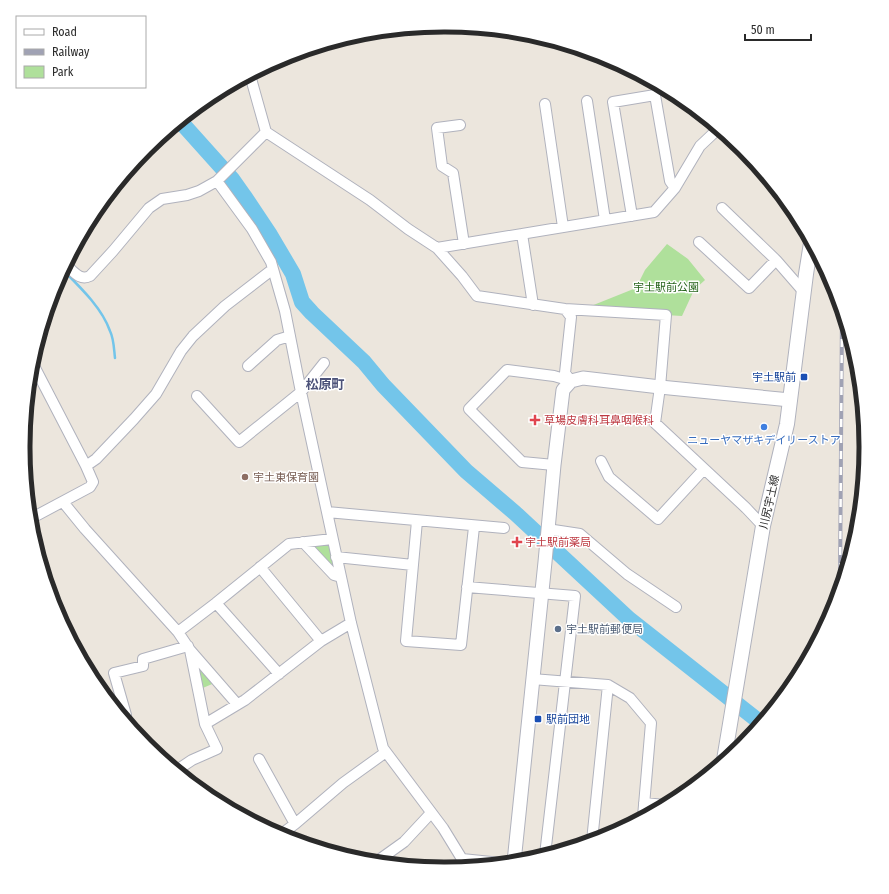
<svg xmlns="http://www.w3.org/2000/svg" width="889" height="894" font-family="'Fira Sans Condensed','Noto Sans JP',sans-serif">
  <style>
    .green { fill: #afe09b }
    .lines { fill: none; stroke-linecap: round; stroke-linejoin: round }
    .stream { stroke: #73c5ea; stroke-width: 2.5 }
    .river { stroke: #73c5ea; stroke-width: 16 }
    .minor-casing { stroke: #b0b2bd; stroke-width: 12 }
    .tertiary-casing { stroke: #b0b2bd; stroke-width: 15 }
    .secondary-casing { stroke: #b0b2bd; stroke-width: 16 }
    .minor { stroke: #fff; stroke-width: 10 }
    .tertiary { stroke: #fff; stroke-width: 13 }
    .secondary { stroke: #fff; stroke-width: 14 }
    .rail-casing { stroke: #a0a2b4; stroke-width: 4 }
    .rail { stroke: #fff; stroke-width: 2.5; stroke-dasharray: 8; stroke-linecap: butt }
    .transit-dot { fill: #1a4fb4; stroke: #fff; stroke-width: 1.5 }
    .health-dot { fill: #e0444e; stroke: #fff; stroke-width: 1.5 }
    .shop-dot { fill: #3f7fe0; stroke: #fff; stroke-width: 1.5 }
    .education-dot { fill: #8d6e63; stroke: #fff; stroke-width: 1.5 }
    .service-dot { fill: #5c6f8a; stroke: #fff; stroke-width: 1.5 }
    .labels { text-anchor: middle; stroke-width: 3; stroke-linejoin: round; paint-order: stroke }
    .park-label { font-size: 11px; fill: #28651d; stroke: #fff }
    .transit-label { font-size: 11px; fill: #164399; stroke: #fff; text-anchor: end }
    .health-label { font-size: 11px; fill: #be3a42; stroke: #fff; text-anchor: start }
    .shop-label { font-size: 11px; fill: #366cbe; stroke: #fff }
    .education-label { font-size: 11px; fill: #785e54; stroke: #fff; text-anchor: start }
    .street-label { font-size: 11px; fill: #2a2a2a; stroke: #fff }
    .service-label { font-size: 11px; fill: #4e5e75; stroke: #fff; text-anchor: start }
    .quarter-label { font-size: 13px; font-weight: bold; fill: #4c5279; stroke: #fff }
    .rim { fill: none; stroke: #2a2a2a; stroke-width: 5 }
  </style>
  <rect width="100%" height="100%" fill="#ece6dd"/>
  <path class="green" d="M667,244L688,259L705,280L694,290L682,316L581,310L636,288L645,270Z
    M332,539L341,577L303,542Z
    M190,650L217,682L198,690Z"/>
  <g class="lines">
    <path class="stream" d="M63,270C80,287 102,308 110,331C114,339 114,350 115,358"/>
    <path class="river" d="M180,121L232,179L244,196L270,235L293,274L302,302L312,313L364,362L383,385L466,471L515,513L629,619L761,723"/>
    <defs>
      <path id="minor" d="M250,75L266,132L370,200L408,229L437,248L462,276L477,296L565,309L666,315L660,387L655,423L746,508L763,526
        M587,101L605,220
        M545,104L563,227
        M460,125L437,128L442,166L453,173L464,244
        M217,181L252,229L271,262L285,311L301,392L351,623L383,748L443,828L462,859L501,863
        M722,208L776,260
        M632,216L613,102L655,95L670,181L675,188
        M522,234L533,305
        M699,242L749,288L776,260L803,291
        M437,248L654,212L675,188L700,146L718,129
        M66,265C74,272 80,281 90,276L113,251L149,208L162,199L187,195L199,191L217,181L266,132
        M565,309L571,317L565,373L571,381
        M248,366L277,340L290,336
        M197,396L239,442L301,392L324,363
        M601,461L609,477L658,519L704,469
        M554,465L522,462L469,409L507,370L554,376L571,381
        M86,466L96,459L134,419L156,394L181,351L193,336L225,306L273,269
        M63,502L85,529L178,632
        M327,512L504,528
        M30,519L90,487L93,482L86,466L32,362
        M417,521L406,641L461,645L474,527
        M547,529L580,534L627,574L676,607
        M303,542L334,575L341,577
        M336,557L413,565
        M260,567L321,641
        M467,587L575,596L545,855
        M216,603L279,674
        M190,650L237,704
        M532,679L608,685L630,698L651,723L643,817
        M126,715L114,673L143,666V659L188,646
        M205,724L245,700L321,641L351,623
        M259,759L295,824L343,783L386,752
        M177,770L192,760L217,749L205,724L190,650L178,632L216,603L289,544L332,539
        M644,803L665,805
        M280,835L295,824
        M592,841L608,685
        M376,862L404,842L431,813"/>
      <path id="tertiary" d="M514,862L545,562L554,465L563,390L571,381L583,378L660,387L790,400"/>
      <path id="secondary" d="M724,760L763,526L787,424L806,274L811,243"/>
    </defs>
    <use href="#minor" class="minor-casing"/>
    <use href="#tertiary" class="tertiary-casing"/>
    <use href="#secondary" class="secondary-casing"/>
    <use href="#minor" class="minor"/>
    <use href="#tertiary" class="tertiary"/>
    <use href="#secondary" class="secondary"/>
    <defs>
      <path id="rail" d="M861,496L862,410
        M840,587L842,311"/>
    </defs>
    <use href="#rail" class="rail-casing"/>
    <use href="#rail" class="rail"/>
  </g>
  <g class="transit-dot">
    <rect x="800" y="373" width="8" height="8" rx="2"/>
    <rect x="534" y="715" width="8" height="8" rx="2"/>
  </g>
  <g class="health-dot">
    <path d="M533 414h4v4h4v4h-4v4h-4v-4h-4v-4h4z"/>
    <path d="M515 536h4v4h4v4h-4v4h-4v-4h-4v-4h4z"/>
  </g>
  <circle class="shop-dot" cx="764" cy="427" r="4"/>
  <circle class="education-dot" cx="245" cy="477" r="4"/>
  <circle class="service-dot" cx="558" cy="629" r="4"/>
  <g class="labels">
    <g class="park-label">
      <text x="666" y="291">宇土駅前公園</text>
    </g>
    <g class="transit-label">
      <text x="796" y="381">宇土駅前</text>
      <text x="546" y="723" text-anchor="start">駅前団地</text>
    </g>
    <g class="health-label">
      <text x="544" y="424">草場皮膚科耳鼻咽喉科</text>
      <text x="525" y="546">宇土駅前薬局</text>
    </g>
    <g class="shop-label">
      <text x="764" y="444">ニューヤマザキデイリーストア</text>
    </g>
    <g class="education-label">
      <text x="253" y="481">宇土東保育園</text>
    </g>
    <g class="street-label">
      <text transform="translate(769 502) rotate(-77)" y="4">川尻宇土線</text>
    </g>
    <g class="service-label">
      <text x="566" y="633">宇土駅前郵便局</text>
    </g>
    <g class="quarter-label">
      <text x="325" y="389">松原町</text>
    </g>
  </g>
  <path d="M0 0H889V894H0ZM444 32H445A414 414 0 0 1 859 446V448A414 414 0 0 1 445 862H444A414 414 0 0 1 30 448V446A414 414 0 0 1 444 32Z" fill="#fff" fill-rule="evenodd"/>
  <path class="rim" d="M444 32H445A414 414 0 0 1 859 446V448A414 414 0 0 1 445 862H444A414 414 0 0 1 30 448V446A414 414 0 0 1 444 32Z"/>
  <rect x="16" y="16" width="130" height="72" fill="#ffffff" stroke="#aaaaaa"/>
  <rect x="24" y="29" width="20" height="6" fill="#ffffff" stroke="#aaaaaa"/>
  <text x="52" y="36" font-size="12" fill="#2a2a2a">Road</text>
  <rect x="24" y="49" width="20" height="6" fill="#a0a2b4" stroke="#aaaaaa"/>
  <text x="52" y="56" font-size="12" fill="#2a2a2a">Railway</text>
  <rect x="24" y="66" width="20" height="12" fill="#afe09b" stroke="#aaaaaa"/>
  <text x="52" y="76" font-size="12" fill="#2a2a2a">Park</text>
  <path d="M745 34v6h66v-6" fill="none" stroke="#2a2a2a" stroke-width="2"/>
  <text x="751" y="34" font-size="12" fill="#2a2a2a" stroke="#ffffff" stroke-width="3" paint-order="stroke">50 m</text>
</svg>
